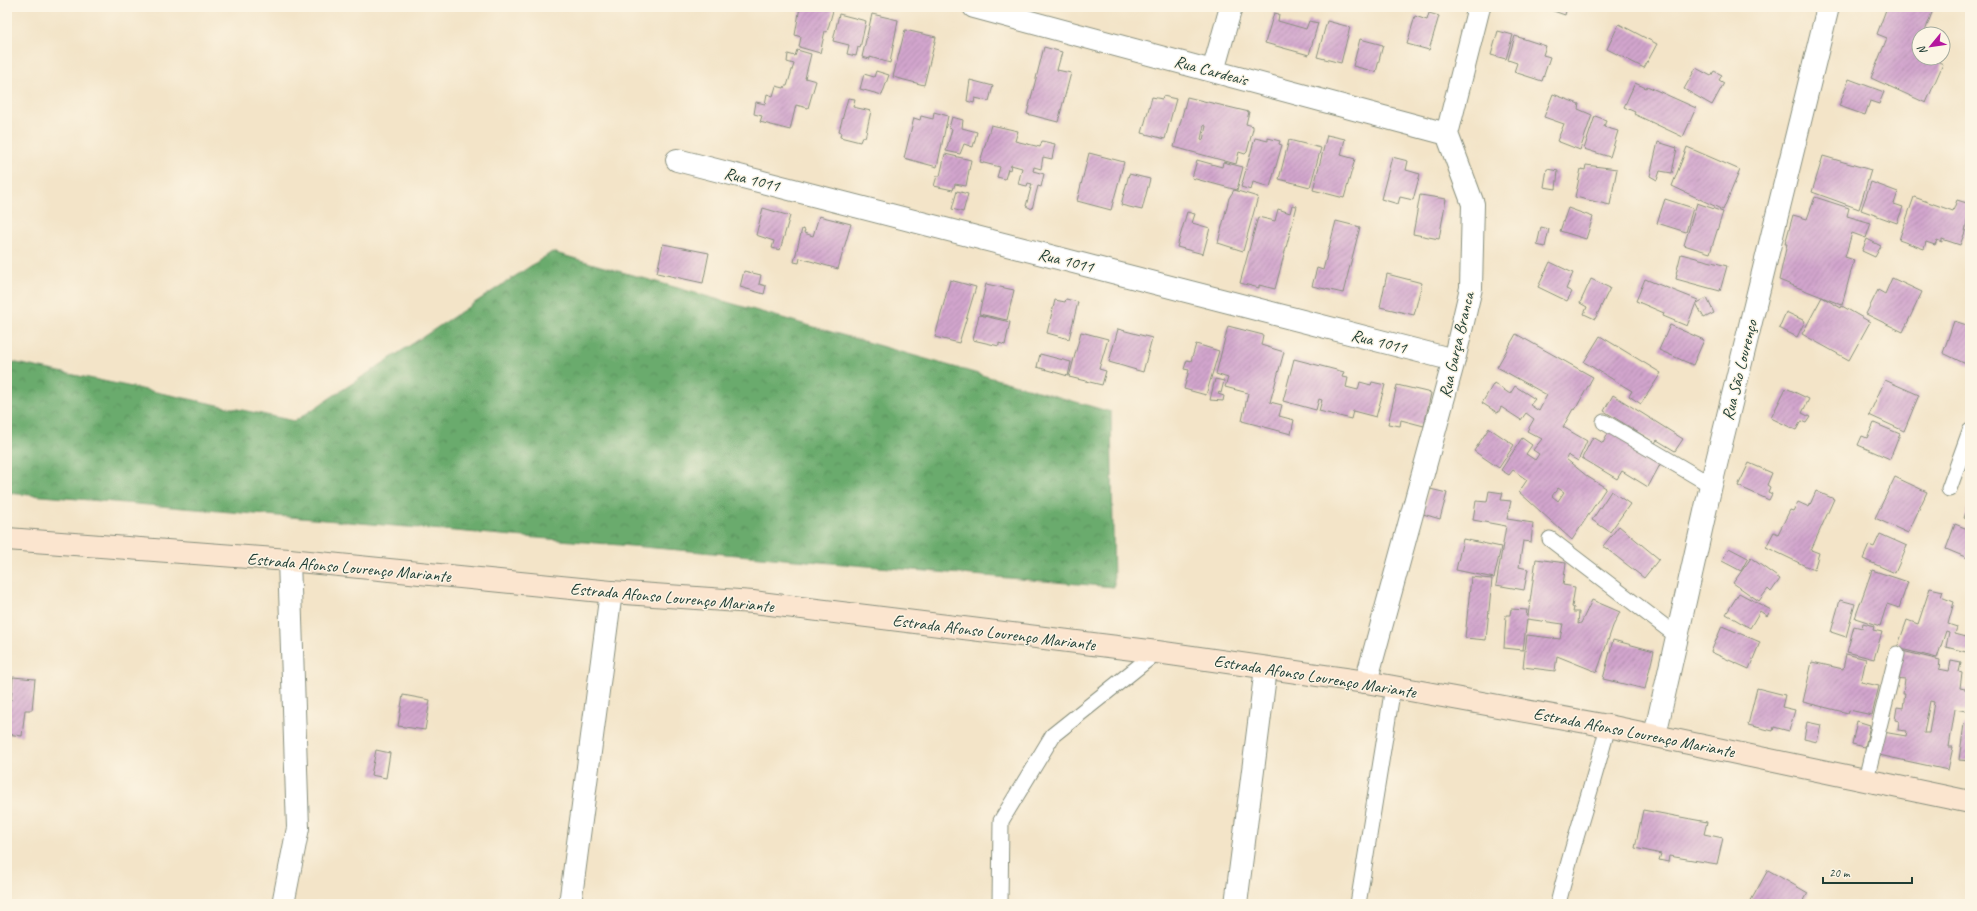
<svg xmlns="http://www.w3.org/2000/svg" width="1977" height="911" font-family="Caveat,sans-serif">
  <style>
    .forest { fill: url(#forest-crowns); stroke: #457450 }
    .building { fill: url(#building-hatch); fill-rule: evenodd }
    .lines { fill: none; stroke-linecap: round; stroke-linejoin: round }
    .lane-casing { stroke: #89907e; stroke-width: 17 }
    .street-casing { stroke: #89907e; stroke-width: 24 }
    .secondary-casing { stroke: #89907e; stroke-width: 24 }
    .lane { stroke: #fff; stroke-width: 15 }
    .street { stroke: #fff; stroke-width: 22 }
    .secondary { stroke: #fbe5cf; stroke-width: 22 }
    .labels { text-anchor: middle; stroke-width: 3; stroke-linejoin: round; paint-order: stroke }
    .street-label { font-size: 17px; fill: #1f3d34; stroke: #fcf5e5 }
  </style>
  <defs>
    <pattern id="forest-crowns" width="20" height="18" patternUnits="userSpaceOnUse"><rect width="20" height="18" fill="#6bab6d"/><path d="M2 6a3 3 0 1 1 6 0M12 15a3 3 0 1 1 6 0" fill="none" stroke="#578c5a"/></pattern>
    <pattern id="building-hatch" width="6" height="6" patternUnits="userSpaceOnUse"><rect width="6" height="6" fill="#d2a5cd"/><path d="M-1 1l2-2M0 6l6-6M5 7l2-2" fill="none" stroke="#aa88a7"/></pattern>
  </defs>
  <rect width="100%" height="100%" fill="#fcf5e5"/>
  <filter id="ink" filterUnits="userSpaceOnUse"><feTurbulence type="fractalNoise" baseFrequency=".025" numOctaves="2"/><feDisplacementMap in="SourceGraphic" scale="8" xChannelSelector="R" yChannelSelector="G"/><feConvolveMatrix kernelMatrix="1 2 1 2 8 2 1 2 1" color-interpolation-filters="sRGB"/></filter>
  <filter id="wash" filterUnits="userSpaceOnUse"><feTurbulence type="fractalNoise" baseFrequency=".012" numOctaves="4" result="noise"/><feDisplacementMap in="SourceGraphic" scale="16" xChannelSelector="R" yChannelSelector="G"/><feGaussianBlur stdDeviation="0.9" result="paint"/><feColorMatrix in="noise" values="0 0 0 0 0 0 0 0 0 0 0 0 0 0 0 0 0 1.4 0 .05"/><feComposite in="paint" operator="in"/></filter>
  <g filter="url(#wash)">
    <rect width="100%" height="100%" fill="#f3e4c8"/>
    <path class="forest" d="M552,252L1111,412L1114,587L7,493V361L295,421Z"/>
    <g id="blocks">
      <path class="building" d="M800,7H834L827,32L825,31L820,53L799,47L801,37L795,35Z
        M1546,7H1567L1565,15L1545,8Z
        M1887,7H1927L1933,10L1924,34H1919V46L1917,52L1919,53V58H1931L1943,64L1926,103L1871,78L1887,38L1877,34Z
        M1274,13L1279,14L1278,21L1306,29L1309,21L1318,23L1309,55L1265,43Z
        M1429,13L1439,16L1429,50L1407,44L1415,16L1427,20Z
        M839,14L866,21L860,48L858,47L856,56L847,54L849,45L833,41Z
        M872,14L898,20L890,63L870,57V59L862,57Z
        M1327,21L1350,27L1341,63L1317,57Z
        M1619,24L1657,44L1644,68L1607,49Z
        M905,30L936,37L924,85L893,77Z
        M1498,31L1513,35L1506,59L1491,55Z
        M1515,36L1546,46L1543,55L1550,57L1542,81L1514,72L1517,63L1508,60Z
        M1360,39L1383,45L1376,72L1353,66Z
        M1044,47L1062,52L1057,70L1071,73L1058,122L1027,114Z
        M797,50L811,54L805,78L816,81L808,108L796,105L790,130L760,122L762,116L754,114L756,102L765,104L767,94L773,96L776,86L784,88L785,86H787L794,64L787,62L788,54L795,56Z
        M1696,68L1711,76L1714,71L1722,75L1719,80L1724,83L1712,105L1684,89Z
        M876,71L889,75L882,95L860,89L864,74L874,77Z
        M1849,79L1884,92L1879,104L1870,101L1865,115L1839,106Z
        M970,80L993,86L989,101L975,98L974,103L967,101Z
        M1635,83L1646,88L1647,86L1696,108L1683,137L1634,114L1635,112L1624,107Z
        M1553,94L1579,104L1578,109L1592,115L1580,150L1557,141L1564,124L1544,117Z
        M1163,96L1176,99L1165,139L1142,133L1152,97L1162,99Z
        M1187,97L1249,112L1246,124L1253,126V129L1247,152L1245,154L1239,152L1236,164L1174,147ZM1204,125L1206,126L1203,140L1201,139Z
        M848,98L855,99L853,107L871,111L865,138L862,137L860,142L840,137L841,132L839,131Z
        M934,112L948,116L937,167L904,158L914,118L920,120L921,116L933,119Z
        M1595,116L1606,120L1604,127L1618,131L1610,157L1584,149Z
        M952,117L963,120L962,128L977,132L973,147L964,144L960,154L946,151L952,129L949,128Z
        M991,125L1018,131L1015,141L1040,147L1042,141L1055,144L1052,159L1043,157L1041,169L1034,167L1033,171L1044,174L1041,187L1038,186L1032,209L1026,206L1032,184L1028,183L1027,186L1018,184L1022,168L1011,165L1010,170L1008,169L1005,179L997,177L1000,167L980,162Z
        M1327,135L1345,139L1341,155L1355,159L1344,198L1313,190Z
        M1255,138L1268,141V138L1280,141L1279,144L1282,145L1270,187L1253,182L1251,190L1241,187Z
        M1289,140L1321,148L1310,187L1279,179Z
        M1658,142L1677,148L1672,173L1660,171L1657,180L1650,176Z
        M1687,147L1740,170L1723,210L1672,186Z
        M1089,153L1124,162L1111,210L1077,201Z
        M945,154L971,160L966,186L955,184L953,190L934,186L937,176H940Z
        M1823,156L1871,170L1859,209L1812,192Z
        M1392,157L1408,161L1406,170L1420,174L1413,200L1400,197L1398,204L1381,199Z
        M1197,160L1222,167L1223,162L1243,167L1237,190L1192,178Z
        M1586,165L1617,169L1610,205L1575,197L1581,169L1585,170Z
        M1547,169L1558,171L1556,189L1544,187Z
        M1129,174L1150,179L1142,210L1121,205Z
        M1871,182L1898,192L1894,204L1903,207L1897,223L1861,210Z
        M1234,190L1258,197L1243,251L1218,243L1229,198Z
        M957,191L968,194L963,212L952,209Z
        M1420,195L1446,199L1439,239L1413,234Z
        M1815,197L1849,208L1847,216L1871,223L1866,238L1852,233L1845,257L1854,260L1842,305L1779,280L1787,244H1785L1793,215L1807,219Z
        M1914,197L1953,211L1957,200L1970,204L1965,232L1960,245L1942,239V242L1937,240L1935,245L1926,242L1924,249L1899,240Z
        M1665,199L1693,208L1686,232L1657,223Z
        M1697,203L1723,212L1710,253L1684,245Z
        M1292,205L1297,206L1275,289L1259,285V288L1240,283L1258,217L1275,221L1278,209L1290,213Z
        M763,208L790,216L780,250L772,248L774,241L756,235Z
        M1568,208L1593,217L1586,239L1560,231Z
        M1187,212L1195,214L1192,223L1210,228L1203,254L1177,247Z
        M819,216L851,224L838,269L800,258L799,263L794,262L802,229L805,230L804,233L813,236Z
        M1336,221L1360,227L1343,293L1312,286L1317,268L1323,270Z
        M1541,227L1549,229L1545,247L1537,245Z
        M1867,239L1881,246L1875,257L1862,251Z
        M663,244L709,253L703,283L657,273Z
        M1681,254L1727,266L1720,291L1676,279L1677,274H1676Z
        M1550,262L1573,273L1566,289L1572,292L1567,301L1538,287Z
        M744,271L761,275L759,284L766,286L764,294L740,287Z
        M1387,274L1422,283L1414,315L1380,307Z
        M1892,278L1922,292L1903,332L1866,314L1878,290L1885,294Z
        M1591,279L1610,288L1595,319L1584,314L1587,307L1580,303Z
        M1645,279L1698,300L1697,303L1707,298L1714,313L1704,318L1696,303L1687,326L1663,316L1664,313L1636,301Z
        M950,280L976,287L959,343L935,337Z
        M986,284L1014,290L1007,320L979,314Z
        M1822,297L1841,308L1842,306L1870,322L1849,360L1802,334Z
        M1066,299L1078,302L1069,339L1047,333L1055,300L1065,302Z
        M1786,312L1805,321L1797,337L1779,328Z
        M979,315L1010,322L1005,345L999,343V346L973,340Z
        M1954,321L1970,326V366L1943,353Z
        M1670,325L1704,340L1693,365L1659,350Z
        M1228,326L1263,335L1261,345L1284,352L1270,402L1282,405L1279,416L1294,420L1291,434L1242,421L1248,393L1225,387L1228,378L1216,374Z
        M1118,329L1152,338L1143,372L1109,362Z
        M1081,332L1108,339L1099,369L1106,371L1102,385L1069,377Z
        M1516,334L1593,377L1575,410L1573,409L1563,427L1587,441L1578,461L1568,455L1566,459L1588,477L1606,488L1572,540L1519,492L1527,480L1513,470L1509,475L1501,470L1522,438L1532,445L1526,454L1535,460L1539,454L1533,450L1542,439L1527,431L1534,419L1526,413L1521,420L1501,407L1498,413L1482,403L1494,383L1510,394L1515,386L1535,399L1530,405L1539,411L1547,395L1497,367ZM1558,488L1564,492L1558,501L1552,496Z
        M1600,336L1661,373L1641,404L1629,396L1632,391L1584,362Z
        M1196,344L1219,351L1206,395L1184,389L1189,370L1184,369L1187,360L1191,361Z
        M1040,354L1071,362L1068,376L1037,367Z
        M1294,359L1344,372L1342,377L1348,378L1346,387L1358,390L1360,382L1371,385L1372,382L1385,385L1376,417L1353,411L1351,419L1319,411L1322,400L1319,399L1316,410L1283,401Z
        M1215,379L1224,381L1221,393L1219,392L1218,394L1224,396L1223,401L1210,400Z
        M1885,380L1919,395L1904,431L1869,415Z
        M1397,385L1431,393L1424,426L1401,420L1400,426L1388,424Z
        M1786,388L1809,399L1802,413L1810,417L1806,423L1801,421L1796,430L1771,418Z
        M1613,395L1683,439L1675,451L1657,440L1655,443L1604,411Z
        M1874,423L1900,434L1890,459L1858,445L1862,436L1867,438Z
        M1489,428L1514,445L1499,468L1474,451Z
        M1610,430L1662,461L1648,487L1622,471L1617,479L1582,458L1593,437L1603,443Z
        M1749,463L1772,473L1767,485L1770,487L1768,492L1772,494L1769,500L1738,486Z
        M1895,477L1927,492L1908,533L1875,518Z
        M1430,489L1447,493L1440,519L1423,514Z
        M1489,491L1503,493L1501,500L1511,501L1507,519L1533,523L1531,542L1523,541L1519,567L1528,569L1524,590L1496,585L1506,526L1473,520L1476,501L1487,502Z
        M1611,491L1630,504L1610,532L1592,520Z
        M1816,491L1834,499L1811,550L1819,553L1814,570L1766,547L1774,532L1778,534L1790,510L1793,511L1798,502L1809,507Z
        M1970,502V520L1964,518Z
        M1955,524L1970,530V559L1946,549Z
        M1619,526L1659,559L1644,578L1603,546Z
        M1880,534L1907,546L1895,573L1863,559L1869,545L1874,547Z
        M1463,539L1501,547L1494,578L1456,570Z
        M1729,548L1748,558L1741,571L1722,561Z
        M1751,558L1780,579L1771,592L1768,589L1759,601L1733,583Z
        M1536,559L1566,563L1563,585L1575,587L1572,607L1574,608L1573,612H1579L1578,624L1581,623L1592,600L1620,612L1613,626L1597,672L1557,656L1555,671L1523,667L1527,635L1560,639L1563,624L1527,619L1523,650L1504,648L1506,615H1510L1511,609L1527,610L1526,616H1528Z
        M1872,570L1908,582L1899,608L1887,604L1880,626L1855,618Z
        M1471,577L1492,579L1486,640L1465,638Z
        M1930,588L1943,591L1941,597L1954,602L1948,624L1957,627L1955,634L1970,638V653L1946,647L1949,632L1946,631L1937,658L1897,648L1907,620L1918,624Z
        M1739,593L1771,610L1767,616L1760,611L1750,628L1726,614Z
        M1840,600L1855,604L1846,637L1831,632Z
        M1863,623L1874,626L1873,630L1882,632L1874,659L1847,652L1854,626L1862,628Z
        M1722,626L1760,642L1749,669L1711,652Z
        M1613,640L1654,651L1645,689L1603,679Z
        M1902,651L1940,660L1939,669L1949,671L1951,661L1961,663L1959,672L1962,673L1960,688L1970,690V701H1968L1966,711L1955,709L1949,747H1953L1948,770L1879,755L1883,732L1906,736L1907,731L1898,730L1899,721L1895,720L1897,707L1903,708L1905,694H1903L1905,679L1896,678ZM1930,701L1934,702L1929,733H1924Z
        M1846,654L1866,659L1861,682L1879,686L1872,715L1849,710L1848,713L1803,702L1812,662L1843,669Z
        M13,677L35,679L32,710H25L22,736L7,734V699L11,700Z
        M1757,688L1785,695L1782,707L1795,710L1789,731L1774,727L1773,731L1748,725Z
        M403,695L430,700L425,730L398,726Z
        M1969,714H1970V761L1959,760L1964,724L1967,725Z
        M1857,721L1870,725L1865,747L1852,744Z
        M1807,722L1821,725L1817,742L1804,739Z
        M376,750L390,753L386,778L371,775Z
        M1643,810L1707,822L1704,834L1723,838L1717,864L1669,856L1668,862L1659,860L1661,854L1635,848Z
        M1768,870L1808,893L1802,904H1749Z"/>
    </g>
  </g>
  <g filter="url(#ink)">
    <use href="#blocks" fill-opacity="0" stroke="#89907e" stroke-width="1"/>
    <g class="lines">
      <defs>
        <path id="lane" d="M1604,422L1711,485
          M1949,489L1970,431
          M1550,539L1677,636
          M1866,779L1897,654
          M1000,904L1001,821L1053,735L1157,652
          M1358,904L1393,687
          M1558,904C1572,844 1593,786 1608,726"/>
        <path id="street" d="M974,7L1447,134
          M1213,71L1231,7
          M677,160L1454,360
          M1366,682L1454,360L1471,288L1473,204L1447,134L1479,7
          M1655,735L1711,485L1828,7
          M283,904L298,828L289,560
          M570,904L611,592
          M1236,904L1266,668"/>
        <path id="secondary" d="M7,539L289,560L611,592L753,602L1157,652L1366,682L1608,726L1970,802"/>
      </defs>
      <use href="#lane" class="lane-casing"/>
      <use href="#street" class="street-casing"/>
      <use href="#secondary" class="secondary-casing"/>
      <use href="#lane" class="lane"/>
      <use href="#street" class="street"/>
      <use href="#secondary" class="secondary"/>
    </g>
  </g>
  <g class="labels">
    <g class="street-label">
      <text transform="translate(1211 70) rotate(15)" y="6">Rua Cardeais</text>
      <text transform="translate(752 179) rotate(14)" y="6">Rua 1011</text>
      <text transform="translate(1066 260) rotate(14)" y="6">Rua 1011</text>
      <text transform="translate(1379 341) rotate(14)" y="6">Rua 1011</text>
      <text transform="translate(1456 345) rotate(-77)" y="6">Rua Garça Branca</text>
      <text transform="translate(1739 370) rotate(-76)" y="6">Rua São Lourenço</text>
      <text transform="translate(349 567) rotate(5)" y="6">Estrada Afonso Lourenço Mariante</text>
      <text transform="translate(672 597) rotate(5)" y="6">Estrada Afonso Lourenço Mariante</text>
      <text transform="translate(994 632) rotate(7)" y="6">Estrada Afonso Lourenço Mariante</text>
      <text transform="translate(1315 676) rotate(9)" y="6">Estrada Afonso Lourenço Mariante</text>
      <text transform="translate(1634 732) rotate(11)" y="6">Estrada Afonso Lourenço Mariante</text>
    </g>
  </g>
  <rect width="1977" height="911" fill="none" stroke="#fcf5e5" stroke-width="24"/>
  <g transform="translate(1931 46) rotate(241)"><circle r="19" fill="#fcf5e5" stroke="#a4ab9e"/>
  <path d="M0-3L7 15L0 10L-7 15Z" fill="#b5179e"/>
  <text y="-6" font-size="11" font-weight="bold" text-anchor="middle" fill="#1f3d34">N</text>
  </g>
  <path d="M1823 877v6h89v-6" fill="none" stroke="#1f3d34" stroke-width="2"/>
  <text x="1829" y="877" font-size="12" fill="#1f3d34" stroke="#fcf5e5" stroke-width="3" paint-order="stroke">20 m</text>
</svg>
